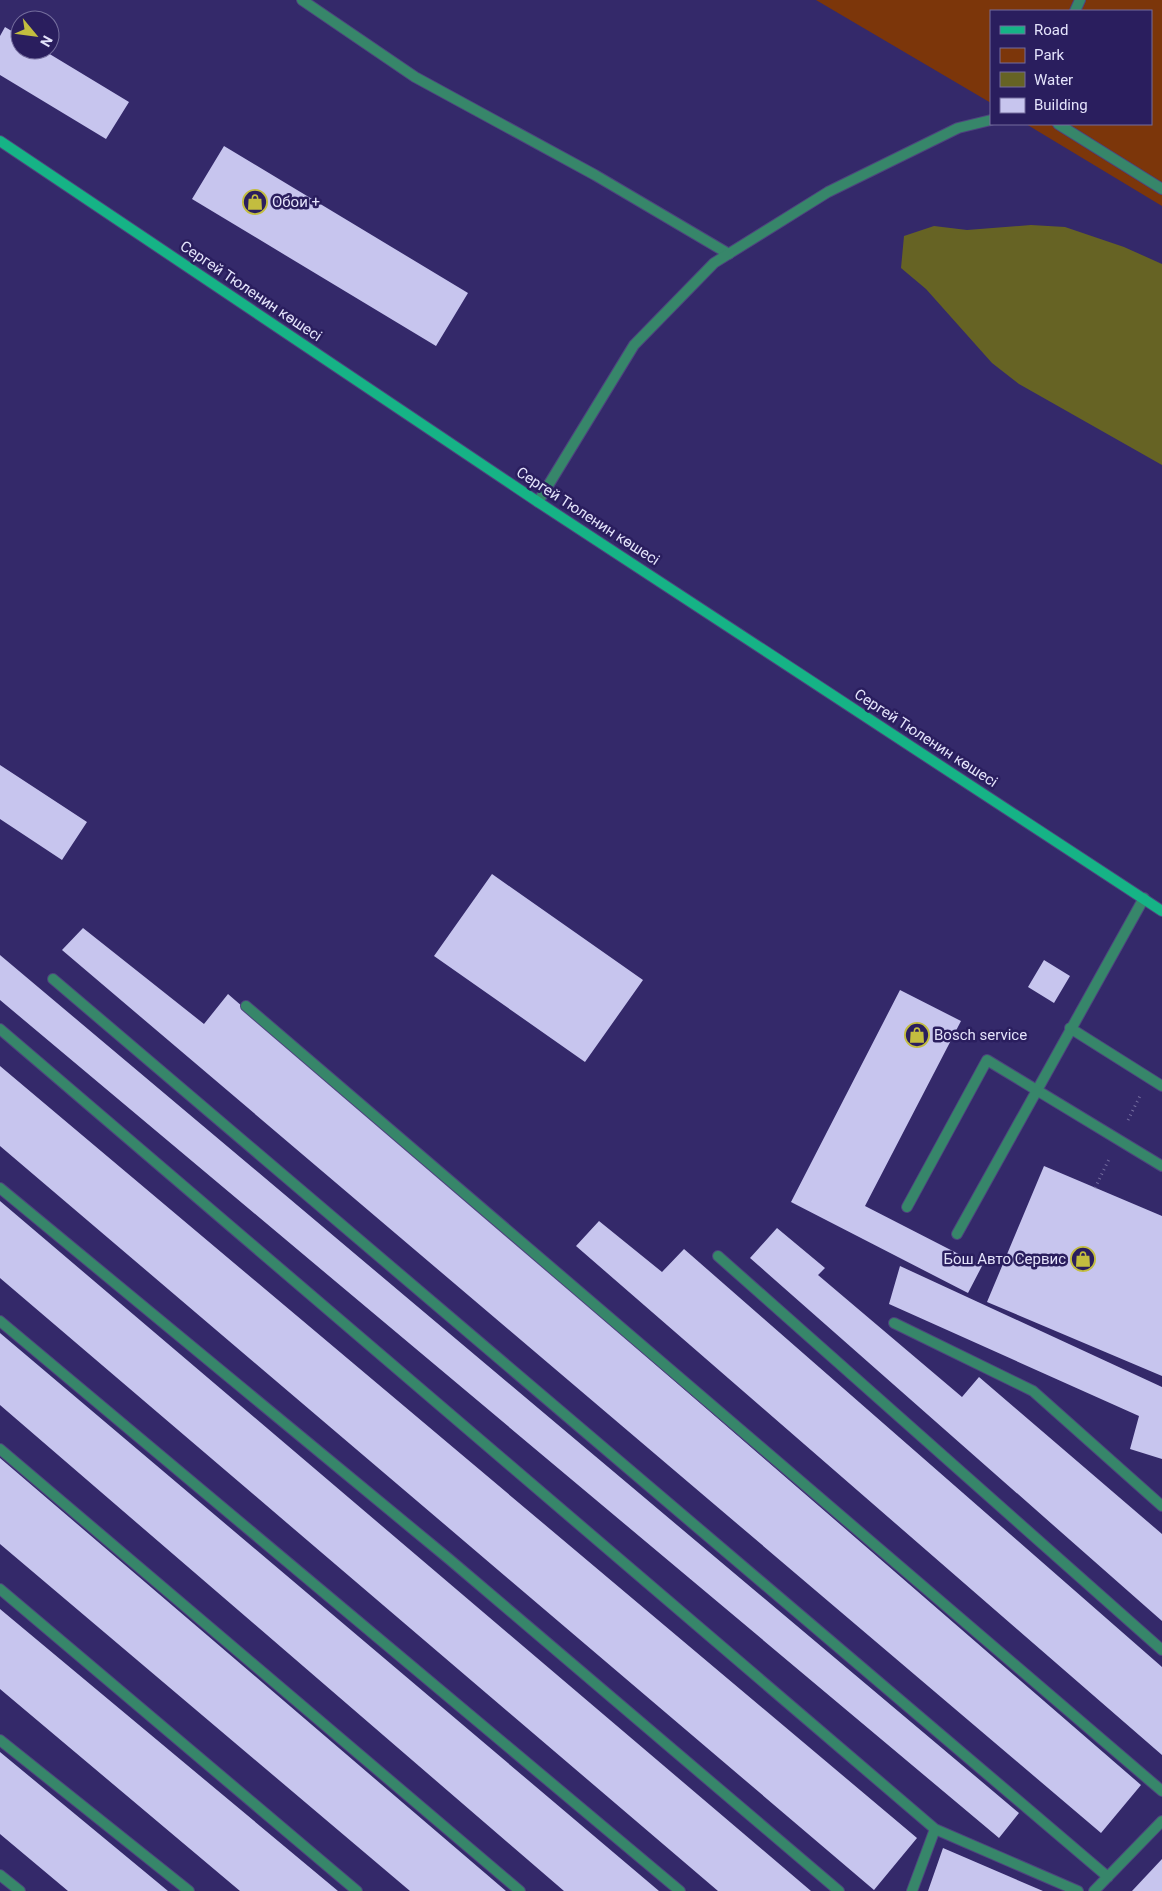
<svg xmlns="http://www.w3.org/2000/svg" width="1162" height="1891" font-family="Roboto,sans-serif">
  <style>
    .green { fill: #7c360a }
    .water { fill: #666324 }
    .building { fill: #c7c5ee }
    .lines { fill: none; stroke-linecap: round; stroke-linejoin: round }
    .lane-casing { stroke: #4d437e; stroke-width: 12 }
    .street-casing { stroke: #4d437e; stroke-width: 12 }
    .secondary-casing { stroke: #4d437e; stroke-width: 12 }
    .path { stroke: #756d9f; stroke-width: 3; stroke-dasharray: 1 4; stroke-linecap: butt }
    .lane { stroke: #37866a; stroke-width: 10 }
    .street { stroke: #37866a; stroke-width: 10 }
    .secondary { stroke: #16b386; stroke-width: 10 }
    .labels { text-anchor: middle; stroke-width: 5; stroke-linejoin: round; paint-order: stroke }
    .poi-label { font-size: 15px; fill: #e4e3fb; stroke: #2a1e5e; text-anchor: start }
    .street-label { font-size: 15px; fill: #e4e3fb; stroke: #2a1e5e }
  </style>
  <rect width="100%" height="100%" fill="#34296a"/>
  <path class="green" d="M816,0H1162V206L1026,124H1151V11H991V103Z"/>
  <path class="water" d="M1031,225L1065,227L1124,247L1162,264V465L1019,384L992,363L926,289L901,268L904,236L934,226L967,230Z"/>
  <path class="building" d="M5,27L20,36V50H43L129,102L106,139L0,75V36Z
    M224,146L468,293L436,346L192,199Z
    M0,765L87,822L62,860L0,819Z
    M492,874L643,980L585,1062L434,956Z
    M83,928L204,1024L228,994L1141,1785L1101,1833L62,950Z
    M0,955L1019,1813L999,1838L0,1000Z
    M1044,960L1070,976L1054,1003L1028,987Z
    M900,990L961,1021L865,1206L982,1266L968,1293L791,1202Z
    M0,1066L917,1838L874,1890L0,1146Z
    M1044,1166L1162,1216V1376L987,1302Z
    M0,1201L811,1891H718L0,1278Z
    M599,1221L662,1272L684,1249L1162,1667V1755L576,1246Z
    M777,1228L825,1268L818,1275L962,1397L979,1377L1162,1534V1621L750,1258Z
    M900,1266L1162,1387V1459L1130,1449L1139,1416L889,1304Z
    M0,1333L659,1891H564L0,1405Z
    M0,1458L506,1891H410L0,1544Z
    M0,1609L338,1891H240L0,1689Z
    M0,1752L168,1891H68L0,1834Z
    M943,1848L1043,1891H928Z
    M1162,1859V1891H1132Z"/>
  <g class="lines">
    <defs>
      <path id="lane" d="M302,0L415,77L595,175L729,254
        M53,979L1108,1877
        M246,1006L1162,1791
        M1070,1028L1162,1086
        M0,1029L935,1829L1078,1891
        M0,1188L449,1559L839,1891
        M907,1207L987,1060L1162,1166
        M957,1234L1144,898
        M718,1256L1162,1650
        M0,1321L680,1891
        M894,1323L1033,1391L1162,1506
        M0,1449L520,1891
        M0,1589L357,1891
        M0,1740L189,1891
        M0,1875L20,1891
        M912,1891L935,1829
        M1094,1891L1162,1821"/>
      <path id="street" d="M1075,11L1080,0
        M1058,124L1162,189
        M538,502L634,345L714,263L828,192L958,128L991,120"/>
      <path id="secondary" d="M0,141L538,502L1162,911"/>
    </defs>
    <use href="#lane" class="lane-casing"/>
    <use href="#street" class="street-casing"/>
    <use href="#secondary" class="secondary-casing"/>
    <path class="path" d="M1128,1120L1140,1096
      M1095,1188L1109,1159"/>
    <use href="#lane" class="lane"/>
    <use href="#street" class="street"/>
    <use href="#secondary" class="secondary"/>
  </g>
  <defs>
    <symbol id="shop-ring" viewBox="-11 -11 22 22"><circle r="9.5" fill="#2a1e5e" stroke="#c3bd3f" stroke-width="1.5"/><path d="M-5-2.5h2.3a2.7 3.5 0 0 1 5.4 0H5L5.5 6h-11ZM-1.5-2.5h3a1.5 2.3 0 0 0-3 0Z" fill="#c3bd3f"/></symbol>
  </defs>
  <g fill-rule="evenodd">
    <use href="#shop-ring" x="241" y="188" width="28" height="28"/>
    <use href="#shop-ring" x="903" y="1021" width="28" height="28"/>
    <use href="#shop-ring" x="1069" y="1245" width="28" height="28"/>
  </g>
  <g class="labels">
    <g class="poi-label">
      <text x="272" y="207">Обои +</text>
      <text x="934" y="1040">Bosch service</text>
      <text x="1066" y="1264" text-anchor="end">Бош Авто Сервис</text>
    </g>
    <g class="street-label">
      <text transform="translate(251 291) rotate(34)" y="5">Сергей Тюленин көшесі</text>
      <text transform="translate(588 516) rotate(33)" y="5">Сергей Тюленин көшесі</text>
      <text transform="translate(926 738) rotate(33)" y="5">Сергей Тюленин көшесі</text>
    </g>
  </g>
  <rect x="990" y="10" width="162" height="115" fill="#2a1e5e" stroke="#746d9d"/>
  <rect x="1000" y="26" width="25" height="8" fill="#16b386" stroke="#746d9d"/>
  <text x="1034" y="35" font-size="15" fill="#e4e3fb">Road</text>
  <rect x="1000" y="48" width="25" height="15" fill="#7c360a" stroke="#746d9d"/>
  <text x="1034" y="60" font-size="15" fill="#e4e3fb">Park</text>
  <rect x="1000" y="72" width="25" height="15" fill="#666324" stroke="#746d9d"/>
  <text x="1034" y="85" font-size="15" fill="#e4e3fb">Water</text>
  <rect x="1000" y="98" width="25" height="15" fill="#c7c5ee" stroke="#746d9d"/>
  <text x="1034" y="110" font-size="15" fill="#e4e3fb">Building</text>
  <g transform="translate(35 35) rotate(119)"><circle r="24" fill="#2a1e5e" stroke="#746d9d"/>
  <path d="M0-4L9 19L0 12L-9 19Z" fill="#c3bd3f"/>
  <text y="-8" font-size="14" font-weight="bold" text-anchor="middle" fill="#e4e3fb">N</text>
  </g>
</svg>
